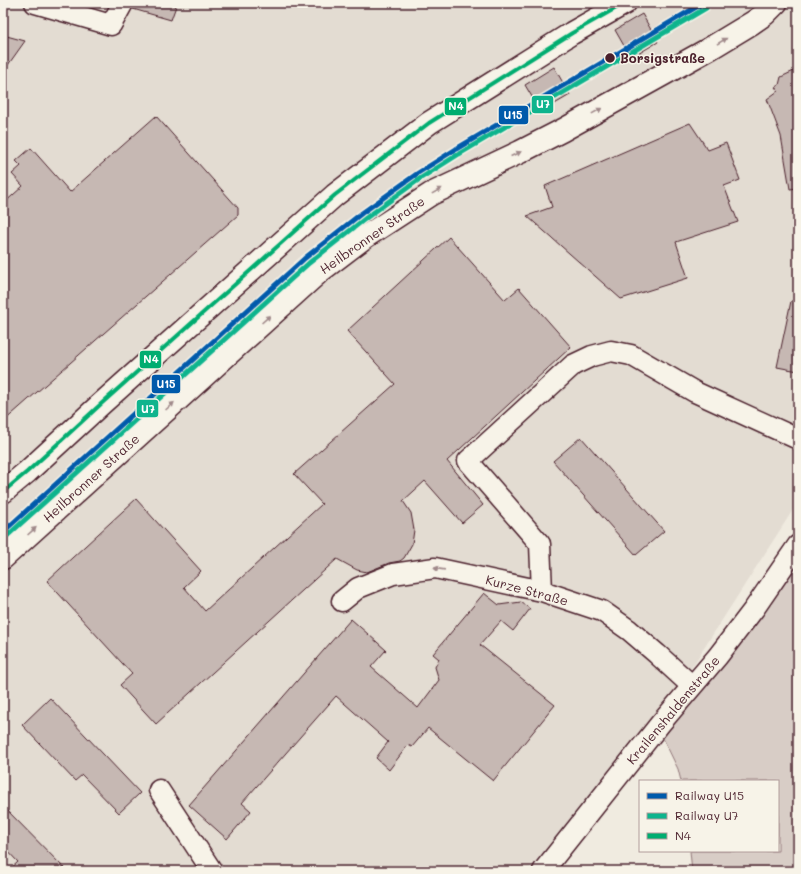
<svg xmlns="http://www.w3.org/2000/svg" width="801" height="874" font-family="Mali,sans-serif">
  <style>
    .built { fill: #e3dcd2 }
    .green { fill: #d8cdc6; stroke: #917678 }
    .building { fill: #c6b8b3; stroke: #4a1f2b }
    .lines { fill: none; stroke-linecap: round; stroke-linejoin: round }
    .minor-casing { stroke: #4a1f2b; stroke-width: 23 }
    .primary-casing { stroke: #4a1f2b; stroke-width: 25 }
    .minor { stroke: #f7f3e8; stroke-width: 20 }
    .primary { stroke: #f7f3e8; stroke-width: 22 }
    .bus-1-casing { stroke: #f7f3e8; stroke-width: 7 }
    .bus-1 { stroke: #00ad70; stroke-width: 4 }
    .rail-1-casing { stroke: #f7f3e8; stroke-width: 8 }
    .rail-2-casing { stroke: #f7f3e8; stroke-width: 8 }
    .rail-1 { stroke: #005aab; stroke-width: 5 }
    .rail-2 { stroke: #0eb48d; stroke-width: 5 }
    .oneway { fill: #a0898a }
    .stop-dot { fill: #4a1f2b; stroke: #f7f3e8; stroke-width: 1.5 }
    .labels { text-anchor: middle; stroke-width: 3; stroke-linejoin: round; paint-order: stroke }
    .stop-label { font-size: 13px; font-weight: bold; fill: #4a1f2b; stroke: #f7f3e8; text-anchor: start }
    .street-label { font-size: 13px; fill: #4a1f2b; stroke: #f7f3e8 }
    .line-badge { stroke: #f7f3e8; stroke-width: 1.5 }
    .badge-label { font-size: 11px; text-anchor: middle; font-weight: bold; fill: #fff }
  </style>
  <rect width="100%" height="100%" fill="#f0ebe0"/>
  <filter id="ink" filterUnits="userSpaceOnUse"><feTurbulence type="fractalNoise" baseFrequency=".025" numOctaves="2"/><feDisplacementMap in="SourceGraphic" scale="8" xChannelSelector="R" yChannelSelector="G"/><feConvolveMatrix kernelMatrix="1 2 1 2 8 2 1 2 1" color-interpolation-filters="sRGB"/></filter>
  <g filter="url(#ink)">
    <path class="built" d="M3,3H798V502L659,718L527,871H3Z"/>
    <path class="green" d="M798,558V871H692L690,851H778V781H681L678,769L663,738Z"/>
    <path class="building" d="M134,3H166L176,6L171,20L133,9Z
      M642,14L658,42L631,58L615,30Z
      M3,35L25,41L3,72Z
      M554,67L570,95L541,112L525,85Z
      M798,69V188L790,189L781,136L767,99L778,91L775,87L779,85L781,77Z
      M156,116L238,208V215L3,422V204L23,186L12,174L21,166L16,161L31,148L70,192Z
      M690,123L708,150L726,143L740,180L724,186L738,222L676,242L688,278L621,299L527,216L552,207L545,186Z
      M449,237L505,300L519,288L571,347L447,461L483,505L462,523L425,481L403,501L411,513L414,530L412,544L404,558L400,561L389,563L367,572L357,570L337,559L156,724L120,685L132,674L47,581L136,499L201,571L184,587L205,611L322,504L294,474L395,384L347,331Z
      M791,301H798V371L777,367Z
      M581,437L664,531L636,555L553,461Z
      M484,593L499,605L521,602L530,609L513,631L501,621L480,645L555,705L493,781L428,728L412,747L408,745L389,770L376,758L388,742L336,696L242,803L251,811L227,839L189,805L351,619L386,650L371,667L418,708L439,680L435,667L439,659L433,654Z
      M50,698L140,793L119,813L82,775L75,781L22,725Z
      M3,806L67,871H8L18,862L3,846Z"/>
    <g class="lines">
      <defs>
        <path id="minor" d="M35,3L111,25L123,3
          M542,591L540,544L468,461L573,365L592,356L611,351L631,355L695,392L798,439
          M342,601L358,588L393,574L435,568L542,591L602,611L629,630L657,654L692,686
          M159,790L212,871
          M543,871L660,724L718,656L754,609L798,545"/>
        <path id="primary" d="M3,492L27,472L101,404L335,195L429,123L572,33L625,3
          M3,558L319,272L365,237L431,194L520,152L563,130L709,49L752,23L765,14L776,3"/>
      </defs>
      <use href="#minor" class="minor-casing"/>
      <use href="#primary" class="primary-casing"/>
      <use href="#minor" class="minor"/>
      <use href="#primary" class="primary"/>
      <defs>
        <path id="bus-1" d="M3,492L27,472L101,404L335,195L429,123L572,33L625,3"/>
      </defs>
      <use href="#bus-1" class="bus-1-casing"/>
      <use href="#bus-1" class="bus-1"/>
      <defs>
        <path id="rail-1" d="M3,532L305,258L362,213L418,173L456,149L703,3"/>
        <path id="rail-2" d="M7,536L309,263L366,218L421,178L459,154L706,8"/>
      </defs>
      <use href="#rail-1" class="rail-1-casing"/>
      <use href="#rail-2" class="rail-2-casing"/>
      <use href="#rail-1" class="rail-1"/>
      <use href="#rail-2" class="rail-2"/>
    </g>
    <defs><path id="oneway-solid" d="M-6-.8H1V-3.2L6.5 0L1 3.2V.8H-6Z"/></defs>
    <g class="oneway">
      <use href="#oneway-solid" transform="translate(722 41) rotate(-31)"/>
      <use href="#oneway-solid" transform="translate(597 111) rotate(-29)"/>
      <use href="#oneway-solid" transform="translate(516 154) rotate(-25)"/>
      <use href="#oneway-solid" transform="translate(437 191) rotate(-29)"/>
      <use href="#oneway-solid" transform="translate(266 319) rotate(-42)"/>
      <use href="#oneway-solid" transform="translate(170 406) rotate(-42)"/>
      <use href="#oneway-solid" transform="translate(32 531) rotate(-42)"/>
      <use href="#oneway-solid" transform="translate(439 569) rotate(-172)"/>
    </g>
  </g>
  <circle class="stop-dot" cx="610" cy="58" r="5.5"/>
  <g class="labels">
    <g class="stop-label">
      <text x="620" y="63">Borsigstraße</text>
    </g>
    <g class="street-label">
      <text transform="translate(372 235) rotate(-35)" y="5">Heilbronner Straße</text>
      <text transform="translate(91 478) rotate(-42)" y="5">Heilbronner Straße</text>
      <text transform="translate(527 590) rotate(15)" y="5">Kurze Straße</text>
      <text transform="translate(673 710) rotate(-50)" y="5">Krailenshaldenstraße</text>
    </g>
  </g>
  <g class="line-badge">
    <rect x="531" y="95" width="23" height="19" rx="4" fill="#0eb48d"/>
    <rect x="444" y="97" width="23" height="19" rx="4" fill="#00ad70"/>
    <rect x="498" y="105" width="31" height="20" rx="4" fill="#005aab"/>
    <rect x="139" y="350" width="23" height="19" rx="4" fill="#00ad70"/>
    <rect x="151" y="374" width="30" height="20" rx="4" fill="#005aab"/>
    <rect x="136" y="399" width="23" height="19" rx="4" fill="#0eb48d"/>
  </g>
  <g class="badge-label">
    <text x="543" y="108">U7</text>
    <text x="456" y="110">N4</text>
    <text x="513" y="119">U15</text>
    <text x="151" y="363">N4</text>
    <text x="166" y="388">U15</text>
    <text x="148" y="413">U7</text>
  </g>
  <rect width="801" height="874" fill="none" stroke="#f7f3e8" stroke-width="16"/>
  <rect x="8" y="8" width="785" height="858" fill="none" stroke="#4a1f2b" stroke-width="1.5" filter="url(#ink)"/>
  <rect x="639" y="780" width="140" height="72" fill="#f7f3e8" stroke="#b29e9c"/>
  <rect x="647" y="793" width="20" height="6" fill="#005aab" stroke="#b29e9c"/>
  <text x="675" y="800" font-size="12" fill="#4a1f2b">Railway U15</text>
  <rect x="647" y="813" width="20" height="6" fill="#0eb48d" stroke="#b29e9c"/>
  <text x="675" y="820" font-size="12" fill="#4a1f2b">Railway U7</text>
  <rect x="647" y="833" width="20" height="6" fill="#00ad70" stroke="#b29e9c"/>
  <text x="675" y="840" font-size="12" fill="#4a1f2b">N4</text>
</svg>
